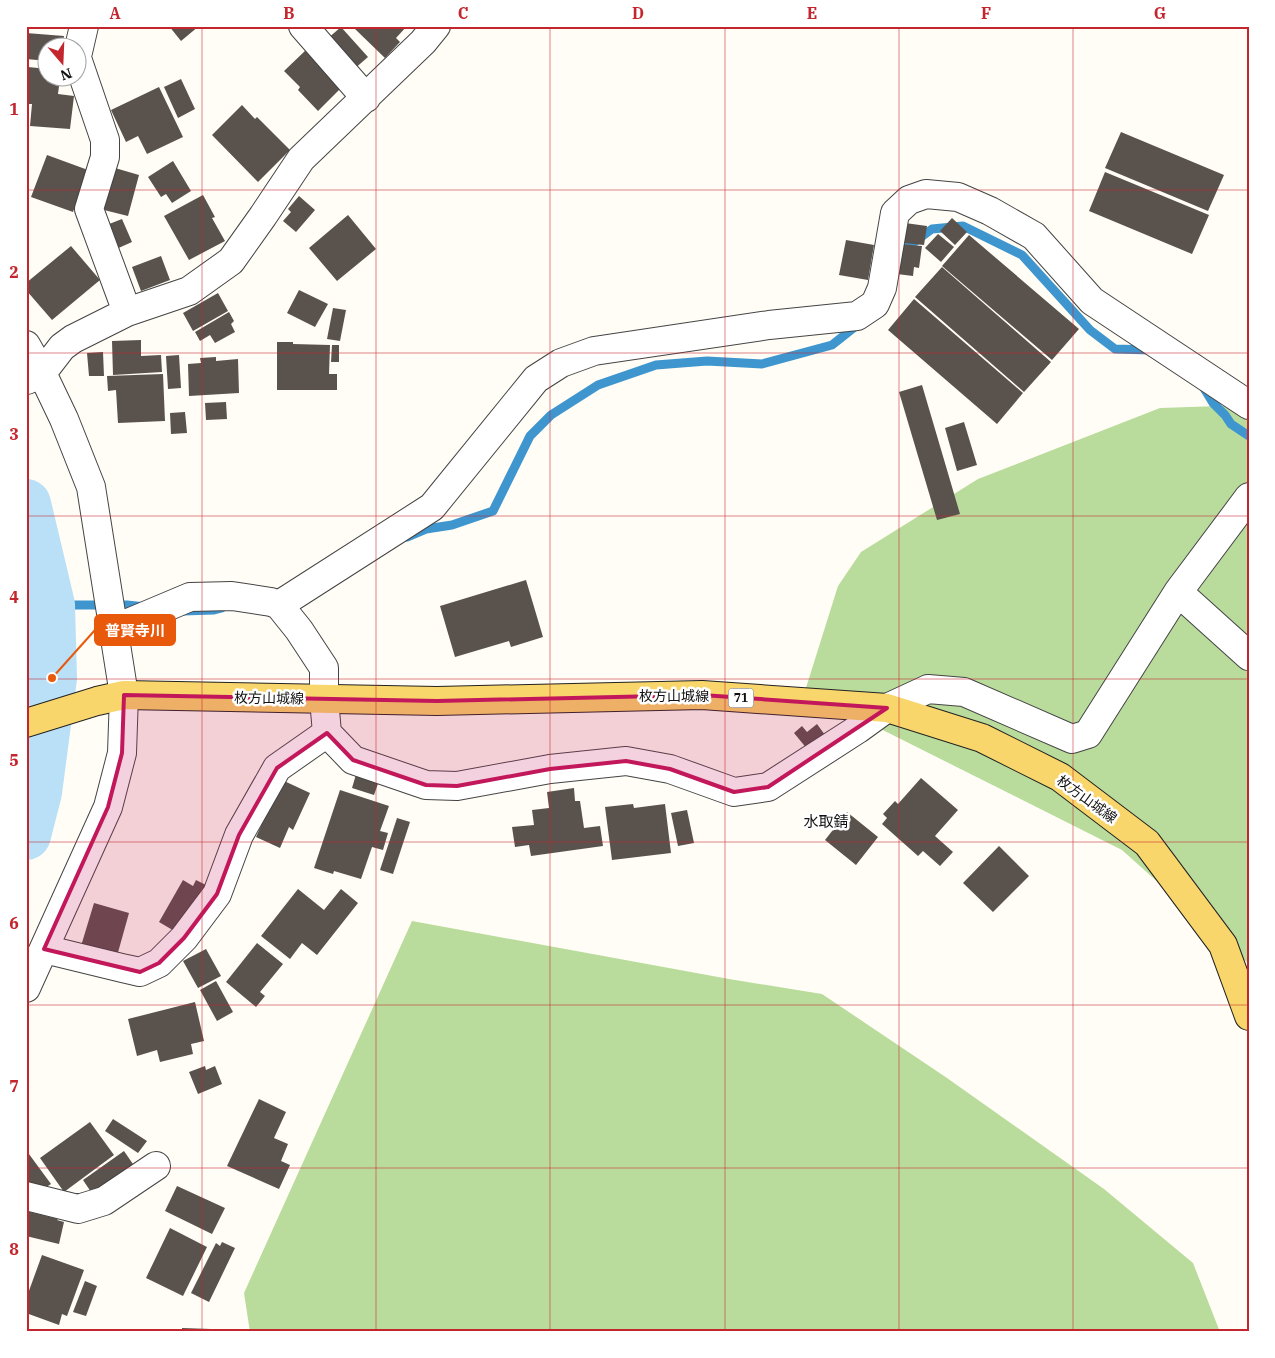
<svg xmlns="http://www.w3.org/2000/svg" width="1275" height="1358" font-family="'IBM Plex Serif','Noto Sans JP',serif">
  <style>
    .forest { fill: #b9dc9c }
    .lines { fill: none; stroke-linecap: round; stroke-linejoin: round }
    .stream { stroke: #3f96cf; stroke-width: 9 }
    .river { stroke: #b9e0f7; stroke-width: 50 }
    .building { fill: #5a524d }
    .minor-casing { stroke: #444; stroke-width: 30 }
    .major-casing { stroke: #222; stroke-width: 30 }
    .minor { stroke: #fff; stroke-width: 28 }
    .major { stroke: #f9d66b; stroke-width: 28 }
    .marked { fill: #c2185b; fill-opacity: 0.2; stroke: #c2185b; stroke-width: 4; stroke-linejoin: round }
    .grid { fill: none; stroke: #c4262e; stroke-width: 1; stroke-opacity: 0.55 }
    .labels { text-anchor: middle; stroke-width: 5; stroke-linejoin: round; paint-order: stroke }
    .shield { fill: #fff; stroke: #585858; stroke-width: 1 }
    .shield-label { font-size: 12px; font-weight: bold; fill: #111 }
    .street-label { font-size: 14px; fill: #111; stroke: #fff }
    .neighbourhood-label { font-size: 15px; fill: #111; stroke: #fff }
    .leader { fill: none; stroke: #e8590c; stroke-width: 2 }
    .callout-dot { fill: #e8590c; stroke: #fff; stroke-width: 2 }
    .callout { fill: #e8590c; stroke: #e8590c; stroke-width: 2 }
    .callout-label { font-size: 15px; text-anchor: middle; font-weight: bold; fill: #fff }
    .neatline { fill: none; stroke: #c4262e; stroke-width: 2 }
    .grid-label { font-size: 16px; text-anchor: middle; font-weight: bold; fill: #c4262e }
  </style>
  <rect width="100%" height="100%" fill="#fffdf5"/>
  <path class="forest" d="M1249,405V964L1122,850L805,691L838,586L861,552L978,479L1160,408Z
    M412,921L729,979L822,994L947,1078L1104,1189L1193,1263L1220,1332H250L244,1293Z"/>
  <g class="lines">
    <path class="stream" d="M901,252L932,229L963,226L1022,255L1090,330L1115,349L1151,350
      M1202,385L1213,403L1225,415L1231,424L1249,436
      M407,537L426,529L452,525L493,511L530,436L551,415L598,385L656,365L707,361L762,364L832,345L856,326L858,323
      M50,605H127L145,607
      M183,611L214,610L222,608"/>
    <path class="river" d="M26,504L50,605L52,678L37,792L26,835"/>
  </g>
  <path class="building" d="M169,26H199L181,41Z
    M358,26H407L396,38L400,42L385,58L355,29Z
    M341,27L368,57L353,70L327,39Z
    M26,33L64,36L62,48H48V61L26,59Z
    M306,50L342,87L318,111L298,90L300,87L284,71Z
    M28,67L48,69V78H60L58,94L74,96L70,129L30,126L32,104H26Z
    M181,79L195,109L178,118L164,87Z
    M159,87L183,137L147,154L138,136L126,142L111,110Z
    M242,105L255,119L257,117L290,150L258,182L212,135Z
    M1121,132L1224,175L1208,211L1105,168Z
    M47,155L88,170L73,212L31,197Z
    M173,161L191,191L172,203L166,194L161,197L148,177Z
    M115,168L139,175L128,216L104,210Z
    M1105,172L1209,215L1192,254L1089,211Z
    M203,195L215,217L212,218L225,241L189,260L164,216Z
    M299,196L315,210L296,232L283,221L291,212L288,209Z
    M348,215L376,249L337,281L309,248Z
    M952,218L967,232L955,245L940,231Z
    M122,219L132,242L114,250L104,226Z
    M905,223L927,226L924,245L903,243Z
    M938,234L954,247L941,262L925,248Z
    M969,235L1079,329L1052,360L942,266Z
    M846,240L874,245L868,280L839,275Z
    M901,244L922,246L919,268L914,267L913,276L897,274Z
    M71,246L100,280L52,320L26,290V283Z
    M161,256L170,280L141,291L132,267Z
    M942,267L1051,362L1024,392L915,297Z
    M299,290L328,304L315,327L287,313Z
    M218,293L228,311L193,331L183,313Z
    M914,299L1023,393L997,424L888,330Z
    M333,308L346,310L340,341L327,339Z
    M229,312L234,321L231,324L235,332L215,343L210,335L200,341L195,332Z
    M141,340V356L161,355L162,372L113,375L112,341Z
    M277,342H293V344L330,345L329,374H337V390H277Z
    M332,345H339V362H331Z
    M103,352L104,376H89L87,353Z
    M179,355L181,388L168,389L166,356Z
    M216,357V361L238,359L239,393L189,396L188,364L201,363L200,358Z
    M163,374L165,421L118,423L116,390L108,391L107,376Z
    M922,385L960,514L937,520L899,392Z
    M226,402L227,419L206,420L205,403Z
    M185,412L187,433L171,434L170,413Z
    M964,422L977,465L957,471L945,428Z
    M526,580L543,637L511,647L509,641L455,657L440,606Z
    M817,724L825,735L808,750L794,733L802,726L807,732Z
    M357,771L380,778L374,795L352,788Z
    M921,778L958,810L935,836L953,852L940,866L923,851L918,856L882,824L887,818L883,814L895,801L898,804Z
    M282,780L310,793L293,830L289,827L280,848L256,837Z
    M574,788L575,801H580L584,828L600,826L603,846L531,856L529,845L515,847L512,827L534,825L532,810L549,808L547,792Z
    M340,790L389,806L380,831L388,833L383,850L372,847L361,879L334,871L333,874L314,868Z
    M633,804L634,808L665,804L671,853L612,860L605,807Z
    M687,810L694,843L678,846L671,813Z
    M847,812L878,837L856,865L825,840Z
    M397,818L410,822L393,874L380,870Z
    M999,846L1029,876L993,912L963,883Z
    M183,880L193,886L196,880L206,885L195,911L189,908L176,932L159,922Z
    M298,889L324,910L341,889L358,903L317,955L302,943L290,959L261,936Z
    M94,903L129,913L117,956L81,946Z
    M257,943L283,964L260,992L265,996L256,1007L226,982Z
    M206,949L221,976L198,988L183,961Z
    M216,981L233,1012L217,1021L200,990Z
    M195,1002L204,1041L191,1044L193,1054L160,1062L157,1050L137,1056L128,1019Z
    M205,1066L206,1070L215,1066L222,1084L198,1094L189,1072Z
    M259,1099L286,1112L274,1138L288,1144L281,1161L290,1165L279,1189L227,1166Z
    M113,1119L147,1141L138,1153L105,1131Z
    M90,1122L114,1155L64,1192L40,1158Z
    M26,1150L51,1184L37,1193L26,1179Z
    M124,1151L135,1167L93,1195L83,1180Z
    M177,1186L225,1208L212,1234L165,1211Z
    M26,1211L58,1219L57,1220L64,1222L59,1244L26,1236Z
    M170,1228L207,1247L183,1296L146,1278Z
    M222,1242L235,1248L209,1302L191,1293L216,1243L220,1246Z
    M42,1255L84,1270L67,1316L62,1314L59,1325L26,1313V1299Z
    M85,1281L97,1286L86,1316L73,1312Z
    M182,1328L211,1329V1332H182Z"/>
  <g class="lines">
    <defs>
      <path id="minor" d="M303,26L366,98
        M78,52L84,26
        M78,61L105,140V157L89,209L127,312
        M26,345L42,373L64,419L91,487L124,695L122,753L108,807L26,988
        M27,380L42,373L62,347L73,339L127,312L189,291L231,261L263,216L301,159L423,42L436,26
        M1178,592L1249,656
        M279,605L432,507L536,379L561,363L594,351L769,325L857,316L875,304L882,288L895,213L909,200L926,194L958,197L990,211L1034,236L1092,301L1249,405
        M114,629L190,597L232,596L271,602L279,605L299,630L324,668V699L327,733L353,760L426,785L457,786L550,769L626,761L670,769L734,792L768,787L858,729L887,708L928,689L964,692L1072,739L1088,734L1178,592L1249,497
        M44,949L122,968L140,972L159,963L184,938L217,894L239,835L277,768L327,733
        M26,1196L78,1209L104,1201L156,1166"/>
      <path id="major" d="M26,723L97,701L124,695L437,701L702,695L887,708L982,738L1060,777L1147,843L1223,945L1249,1016"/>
    </defs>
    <use href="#minor" class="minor-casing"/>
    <use href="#major" class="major-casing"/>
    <use href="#minor" class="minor"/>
    <use href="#major" class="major"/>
  </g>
  <path class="marked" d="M124,695L437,701L702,695L887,708L768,787L734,792L670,769L626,761L550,769L457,786L426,785L353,760L327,733L277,768L239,835L217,894L184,938L159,963L140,972L44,949L108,807L122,753Z"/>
  <path class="grid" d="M202,26V1332M376,26V1332M550,26V1332M725,26V1332M899,26V1332M1073,26V1332M26,190H1249M26,353H1249M26,516H1249M26,679H1249M26,842H1249M26,1005H1249M26,1168H1249"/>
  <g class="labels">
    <rect class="shield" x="728.5" y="688.5" width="25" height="19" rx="4"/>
    <g class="shield-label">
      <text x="741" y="702">71</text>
    </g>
    <g class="street-label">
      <text x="674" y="701">枚方山城線</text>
      <text transform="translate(269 698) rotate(1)" y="5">枚方山城線</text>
      <text transform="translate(1087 799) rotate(36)" y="5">枚方山城線</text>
    </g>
    <g class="neighbourhood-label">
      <text x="826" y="827">水取錆</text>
    </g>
  </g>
  <path class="leader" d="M52 678L95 630"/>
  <circle class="callout-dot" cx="52" cy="678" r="5"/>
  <rect class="callout" x="95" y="615" width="80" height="30" rx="5"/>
  <g class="callout-label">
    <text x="135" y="636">普賢寺川</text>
  </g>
  <rect width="1275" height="1358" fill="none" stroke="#ffffff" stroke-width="55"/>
  <g transform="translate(62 62) rotate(161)"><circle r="24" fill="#ffffff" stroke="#a0a0a0"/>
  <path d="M0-4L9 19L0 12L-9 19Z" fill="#c4262e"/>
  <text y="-8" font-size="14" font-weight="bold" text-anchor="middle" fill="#111111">N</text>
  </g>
  <rect x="28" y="28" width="1220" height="1302" class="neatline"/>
  <g class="grid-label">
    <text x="115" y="19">A</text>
    <text x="289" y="19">B</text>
    <text x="463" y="19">C</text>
    <text x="638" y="19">D</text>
    <text x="812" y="19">E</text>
    <text x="986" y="19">F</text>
    <text x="1160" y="19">G</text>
    <text x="14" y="115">1</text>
    <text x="14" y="278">2</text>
    <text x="14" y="440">3</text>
    <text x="14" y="603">4</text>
    <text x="14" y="766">5</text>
    <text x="14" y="929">6</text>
    <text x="14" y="1092">7</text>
    <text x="14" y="1255">8</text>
  </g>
</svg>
